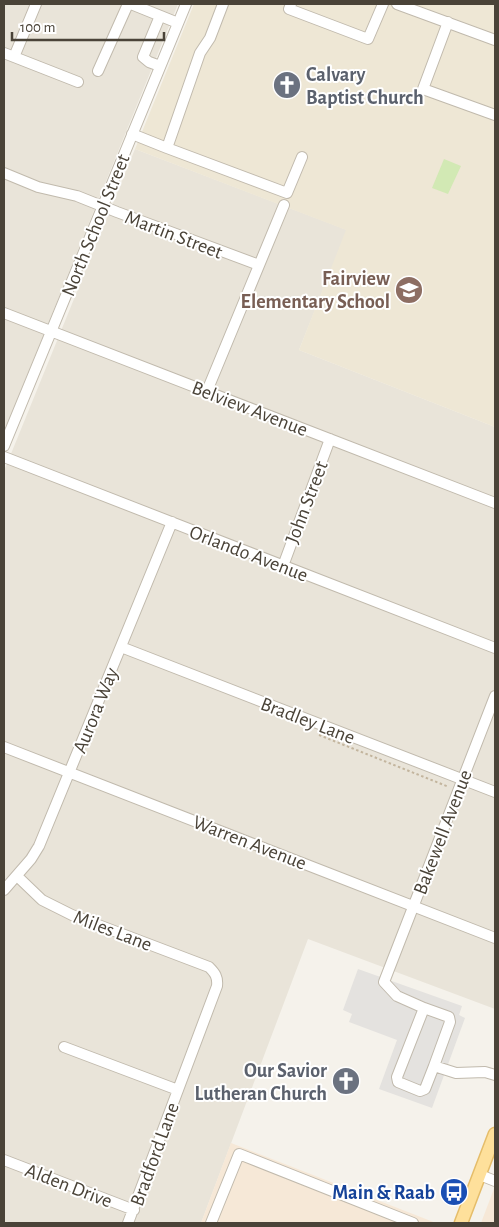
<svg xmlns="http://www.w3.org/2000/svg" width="499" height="1227" font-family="'Alegreya Sans',sans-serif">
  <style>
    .residential { fill: #e9e4d9 }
    .commercial { fill: #f6e8d7 }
    .education { fill: #eee7d5 }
    .green { fill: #d2e9b4 }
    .parking { fill: #e4e2df }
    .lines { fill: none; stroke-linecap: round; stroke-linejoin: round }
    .minor-casing { stroke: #c1baad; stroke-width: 12 }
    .major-casing { stroke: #e5bd6a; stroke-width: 15 }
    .path { stroke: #c3b59e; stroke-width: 2; stroke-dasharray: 2.5 2.5; stroke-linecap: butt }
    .minor { stroke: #fff; stroke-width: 10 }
    .major { stroke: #fee09b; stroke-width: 12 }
    .labels { text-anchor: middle; stroke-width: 4; stroke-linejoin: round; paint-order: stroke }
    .worship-label { font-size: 20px; font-weight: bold; fill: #5b616d; stroke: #fff; text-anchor: start }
    .street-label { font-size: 20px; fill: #4a4338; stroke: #fff }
    .education-label { font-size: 20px; font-weight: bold; fill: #785e54; stroke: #fff; text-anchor: end }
    .transit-label { font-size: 20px; font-weight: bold; fill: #164399; stroke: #fff; text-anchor: end }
  </style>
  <rect width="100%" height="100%" fill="#f5f2eb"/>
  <path class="residential" d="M4,4H178L4,432Z
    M135,149L347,230L299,350L495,427V1009L308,939L201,1223H4V471Z"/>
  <path class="commercial" d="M231,1143L436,1223H201Z
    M495,1186V1223H481Z"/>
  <path class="education" d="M194,4H495V427L299,350L346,230L135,149Z"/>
  <path class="green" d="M444,159L461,166L448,194L432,188Z"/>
  <path class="parking" d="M358,969L462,1006L459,1015L465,1018L432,1108L379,1089L397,1040L349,1022L352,1014L343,1010Z"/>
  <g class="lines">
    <defs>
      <path id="minor" d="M131,4L178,23
        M223,4L210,38L200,53L167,148L287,193L302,157
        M291,4L289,9L368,39L383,4
        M397,4L495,40
        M448,22L423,89L495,115
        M4,53L78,82
        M14,57L36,4
        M160,66L149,62L143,57L160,16
        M98,71L128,4
        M132,134L167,148
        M4,173L38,187L77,196L117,212L259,265
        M4,313L495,503
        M207,391L284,205
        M4,446L186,4
        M4,457L495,648
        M283,566L330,439
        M121,647L495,792
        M495,696L384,982L397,996L424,1008L397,1077L398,1082L420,1091L425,1089L434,1066L456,1073L485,1072L495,1075
        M4,747L495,938
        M17,876L42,900L72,915L209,967C215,973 218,977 217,986L128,1223
        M4,890L31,859L39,846L172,522
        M424,1008L449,1017L450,1022L434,1066
        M64,1047L178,1090
        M4,1160L134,1210
        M480,1175L495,1181
        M211,1223L239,1154L413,1223"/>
      <path id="major" d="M461,1223L495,1134"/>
    </defs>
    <use href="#minor" class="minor-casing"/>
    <use href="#major" class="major-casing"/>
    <path class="path" d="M319,735L449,787"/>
    <use href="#minor" class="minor"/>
    <use href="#major" class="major"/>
  </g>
  <defs>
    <symbol id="church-disc" viewBox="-11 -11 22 22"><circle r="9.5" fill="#6b7280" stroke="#fff"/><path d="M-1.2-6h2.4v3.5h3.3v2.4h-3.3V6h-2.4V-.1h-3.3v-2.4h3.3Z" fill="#fff"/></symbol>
    <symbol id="school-disc" viewBox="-11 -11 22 22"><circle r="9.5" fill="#8d6e63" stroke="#fff"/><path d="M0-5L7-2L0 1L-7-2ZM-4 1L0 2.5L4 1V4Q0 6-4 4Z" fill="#fff"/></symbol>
    <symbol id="bus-disc" viewBox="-11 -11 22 22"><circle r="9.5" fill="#1a4fb4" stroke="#fff"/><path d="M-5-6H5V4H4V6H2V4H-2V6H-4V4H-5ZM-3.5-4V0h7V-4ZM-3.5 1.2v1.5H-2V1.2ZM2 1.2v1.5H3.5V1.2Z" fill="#fff"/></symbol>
  </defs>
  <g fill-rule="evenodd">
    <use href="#church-disc" x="271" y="69" width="32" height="32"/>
    <use href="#school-disc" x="393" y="274" width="32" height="32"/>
    <use href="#church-disc" x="330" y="1065" width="32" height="32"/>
    <use href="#bus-disc" x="438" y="1176" width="32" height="32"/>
  </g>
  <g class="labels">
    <g class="worship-label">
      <text x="306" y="81">Calvary<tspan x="306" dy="23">Baptist Church</tspan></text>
      <text x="327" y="1077" text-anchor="end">Our Savior<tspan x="327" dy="23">Lutheran Church</tspan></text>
    </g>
    <g class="street-label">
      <text transform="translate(95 225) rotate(-68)" y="7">North School Street</text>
      <text transform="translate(174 234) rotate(21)" y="7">Martin Street</text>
      <text transform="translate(250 408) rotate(21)" y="7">Belview Avenue</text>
      <text transform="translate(306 502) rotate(-69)" y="7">John Street</text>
      <text transform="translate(249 553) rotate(21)" y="7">Orlando Avenue</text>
      <text transform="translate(95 710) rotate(-68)" y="7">Aurora Way</text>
      <text transform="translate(308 720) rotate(21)" y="7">Bradley Lane</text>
      <text transform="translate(442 832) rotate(-69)" y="7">Bakewell Avenue</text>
      <text transform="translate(250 842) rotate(21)" y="7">Warren Avenue</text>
      <text transform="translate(113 930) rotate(21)" y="7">Miles Lane</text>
      <text transform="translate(154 1154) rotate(-70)" y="7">Bradford Lane</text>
      <text transform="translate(69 1185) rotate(21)" y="7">Alden Drive</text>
    </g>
    <g class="education-label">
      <text x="390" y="285">Fairview<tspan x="390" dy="23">Elementary School</tspan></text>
    </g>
    <g class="transit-label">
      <text x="435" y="1199">Main &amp; Raab</text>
    </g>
  </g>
  <rect width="499" height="1227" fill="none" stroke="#4a4338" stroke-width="10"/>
  <path d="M12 32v8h152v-8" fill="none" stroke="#4a4338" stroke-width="2.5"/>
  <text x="20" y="32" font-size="15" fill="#4a4338" stroke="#ffffff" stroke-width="4" paint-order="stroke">100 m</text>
</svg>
